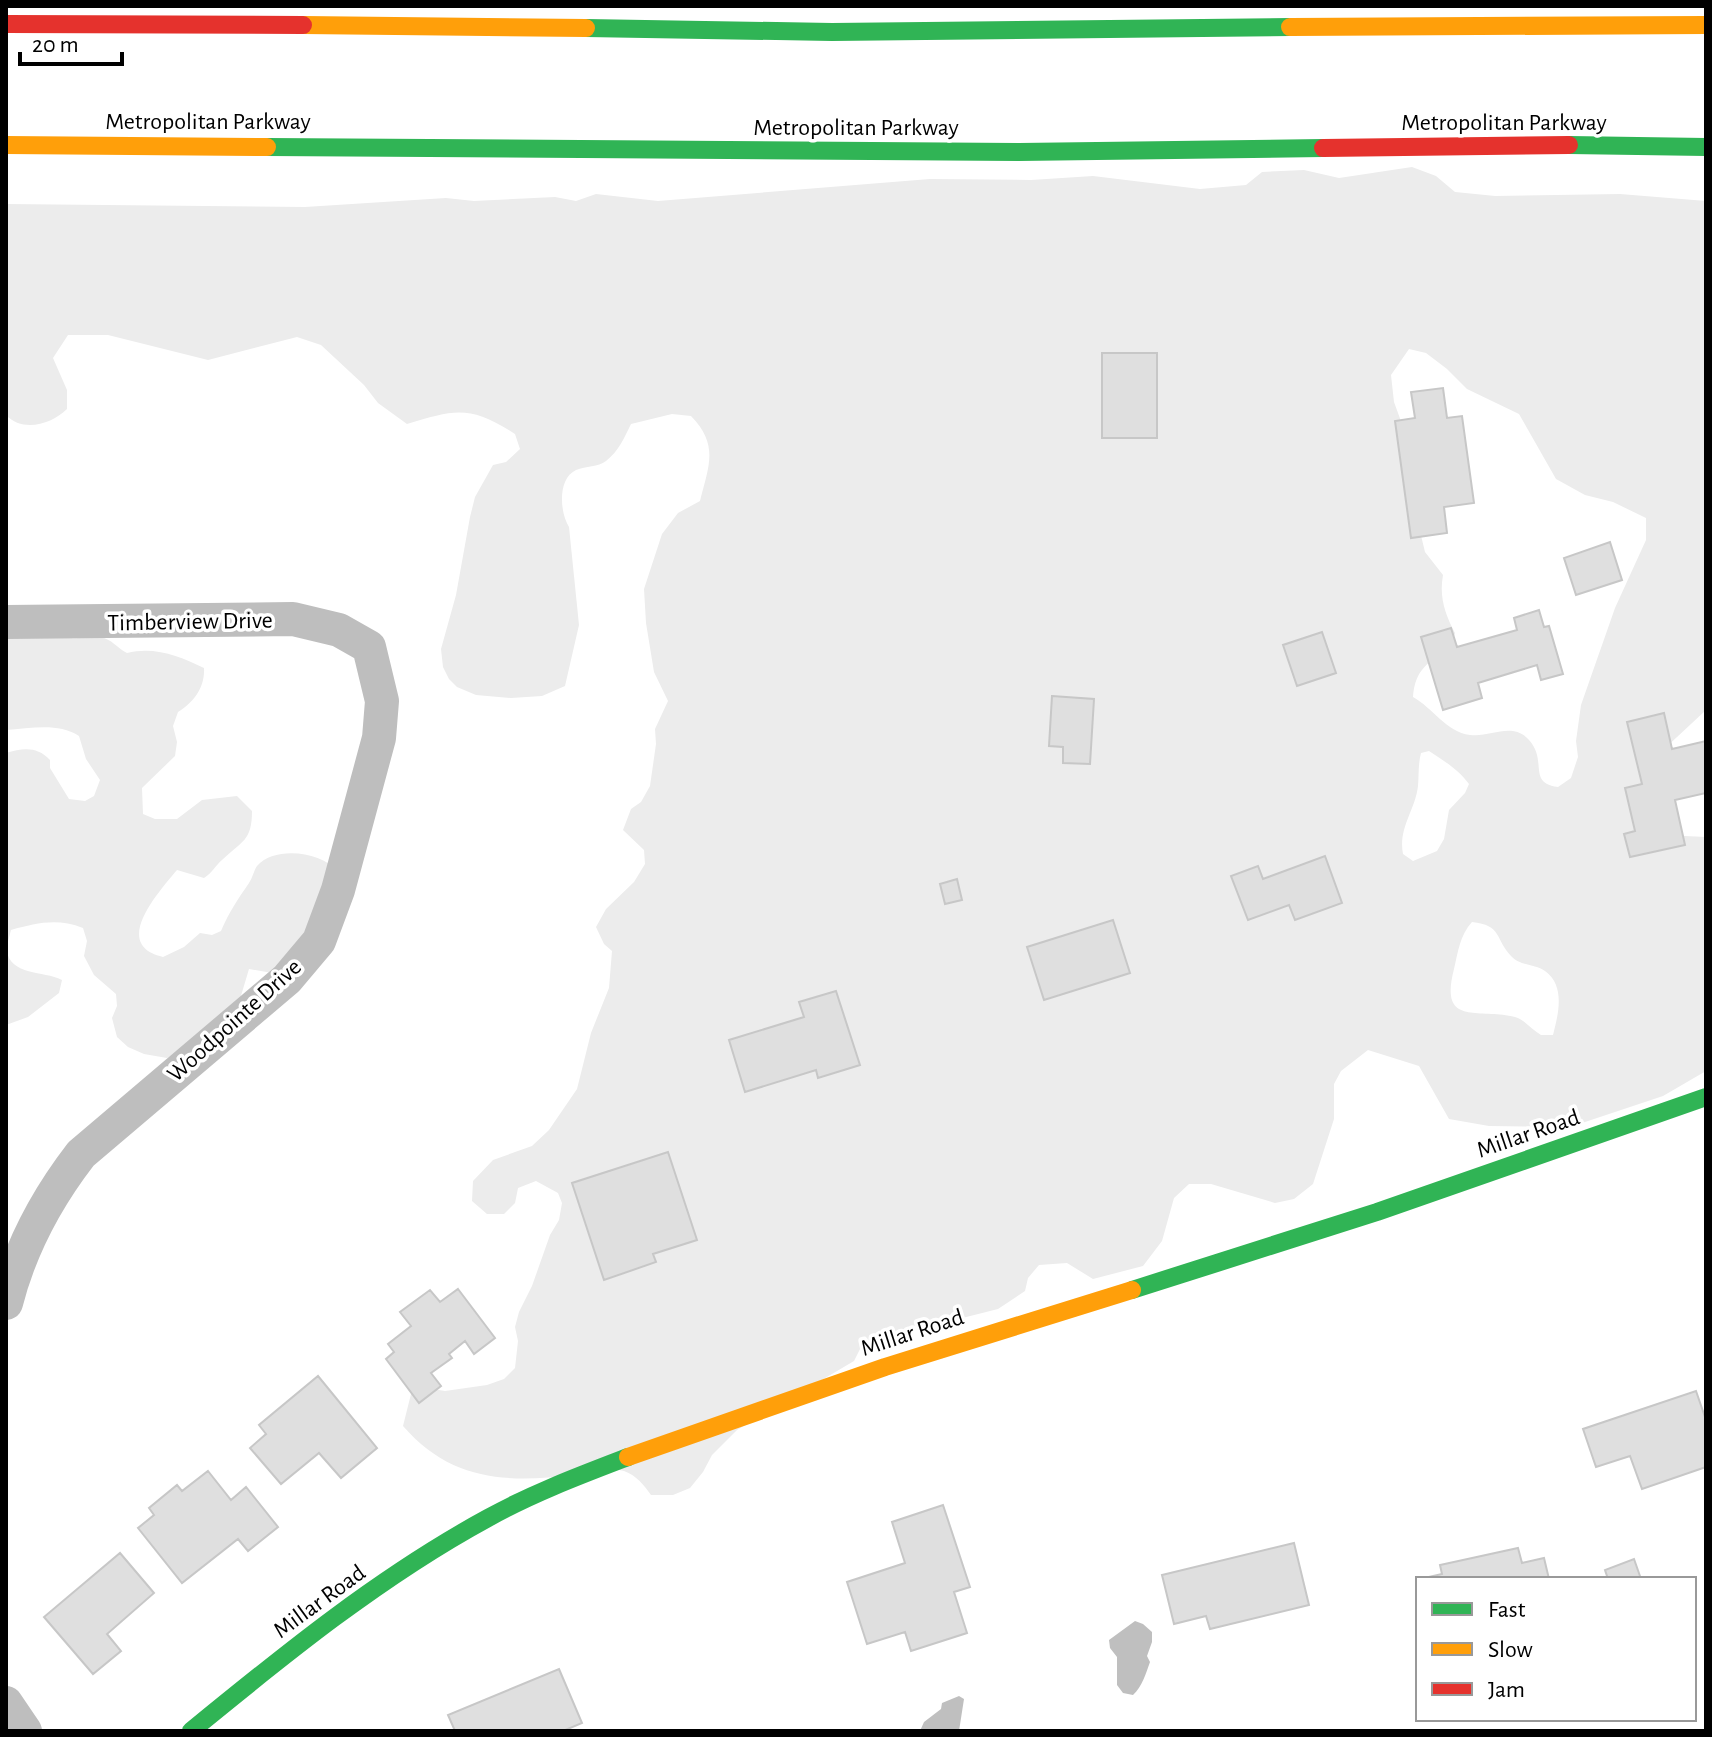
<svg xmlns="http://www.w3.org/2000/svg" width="1712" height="1737" font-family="'Alegreya Sans',sans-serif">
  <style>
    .green { fill: #ececec; fill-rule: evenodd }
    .water { fill: #bfbfbf }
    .building { fill: #dfdfdf; stroke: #c7c7c7; stroke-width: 2 }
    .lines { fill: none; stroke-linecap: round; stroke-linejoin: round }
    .street { stroke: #bebebe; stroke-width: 34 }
    .fast { stroke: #30b455; stroke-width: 18 }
    .slow { stroke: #ff9f0a; stroke-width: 18 }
    .jam { stroke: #e5322d; stroke-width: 18 }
    .labels { text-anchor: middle; stroke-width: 7; stroke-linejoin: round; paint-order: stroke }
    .street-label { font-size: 24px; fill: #000; stroke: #fff }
  </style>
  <rect width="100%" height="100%" fill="#fff"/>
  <path class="green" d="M1412,167L1436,176L1455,192L1495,196L1620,194L1706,201V710L1647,765L1638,794L1664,835L1706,837V1071L1663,1096L1570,1127L1489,1126L1449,1119L1419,1066L1368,1050L1341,1071L1334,1084V1119L1313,1184L1294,1199L1275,1203L1211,1184H1189L1174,1198L1162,1241L1143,1266L1093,1279L1067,1263L1039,1265L1028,1278L1025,1291L998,1309L879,1339L861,1347L854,1361L737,1430L712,1455L703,1472L690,1488L673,1495H651C643,1484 637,1476 624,1471C610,1467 589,1474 574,1475C506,1483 451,1481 403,1426L411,1394L427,1388L445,1391L487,1385L504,1379L515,1368L518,1341L515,1327L519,1312L532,1286L550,1235L559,1220L562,1203L558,1193L536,1181L518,1188L515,1203L504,1214H487L472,1201L473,1181L493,1160L532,1146L549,1130L577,1089L591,1033L609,988L612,951L604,944L596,927L606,909L634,882L645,864L644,850L623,830L631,809L641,802L650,786L656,744L655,729L668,701L654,672L646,623L644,589L662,534L678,513L700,501C709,465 719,445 691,416L672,414L631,424C624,438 619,451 606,461C598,467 586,466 576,470C557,479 560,513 569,527L579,625L565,686L542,696L511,698L476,695L457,687L449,679L443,667L441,649L456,595L470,517L475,497L493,465L506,462L520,449L515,434C470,405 456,409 407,424L378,403L364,385L321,345L297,337L208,360L108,335H68L53,358L67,390V409C52,424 23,433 6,415V204L305,207L446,198L474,201L555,197L576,201L596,194L658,201L930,179L1031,180L1093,176L1200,189L1246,185L1262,172L1304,170L1339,178ZM1409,349L1426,353L1447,369L1467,389L1519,414L1556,479L1585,495L1613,502L1646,518V540L1615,608L1581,705L1576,741L1578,757L1571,778L1558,787C1527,783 1548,761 1529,740C1512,721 1490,738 1470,735C1446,732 1433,708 1413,697C1415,670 1428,661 1451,649L1455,633C1445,614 1439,597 1443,575L1425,552L1417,519L1406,435L1394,402L1391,375ZM1429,751C1444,761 1458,769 1469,784L1465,793L1449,810L1444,839L1437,851L1413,861L1403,854C1398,828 1415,811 1418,786C1419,775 1418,764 1421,753ZM1472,922C1502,925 1495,939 1511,956C1520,966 1535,964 1545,971C1566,986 1558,1015 1553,1035H1541C1532,1030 1525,1020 1515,1017C1477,1008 1439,1027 1454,969C1458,952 1460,935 1472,922Z
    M51,629C80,646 74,634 100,637C112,639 117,648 127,653C154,646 180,656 204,668C205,687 194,702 178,712L173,726L177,742L175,756L142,788L143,814L155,819H177L202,800L237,796L252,811C252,841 242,841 222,860C215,866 212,873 204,878L177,870C157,894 111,945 163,957L184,947L200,933L212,935L221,931C229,912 238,899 249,883C253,877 254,870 257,866C274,846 321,851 337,871C341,876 342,888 345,895L272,973L249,969L240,999L191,1046L167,1058L144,1054L128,1047L117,1037L112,1018L117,1006L116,994L94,975L84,956L87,941L83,928C57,918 37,923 11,930L6,949V753C23,748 37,746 50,760V768L69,799L85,801L94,796L100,780L86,759L79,736C57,722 30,729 6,730V639Z
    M6,949C11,977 43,970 62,980L59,993L28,1017L6,1025Z"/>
  <path class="water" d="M1135,1621L1143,1624L1152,1632V1642L1147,1656L1150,1662C1146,1673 1142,1687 1133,1695L1123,1693L1117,1685V1657L1110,1648L1109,1640Z
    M959,1696L964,1699L959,1731H920L924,1722L941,1709L942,1703Z"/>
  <path class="building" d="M1102,353H1157V438H1102Z
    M1443,388L1447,418L1462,416L1474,503L1444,507L1447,533L1411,538L1395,421L1415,418L1411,392Z
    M1610,542L1622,580L1576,595L1564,558Z
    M1539,610L1544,627L1549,626L1563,674L1541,680L1537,665L1478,683L1482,698L1443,710L1421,637L1451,628L1457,647L1517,630L1514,618Z
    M1322,632L1336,673L1297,686L1283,645Z
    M1052,696L1094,699L1090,764L1063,763V747L1049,746Z
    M1664,713L1672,749L1706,741V793L1675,800L1685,845L1630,857L1624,834L1635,831L1625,788L1642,784L1627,722Z
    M1325,856L1342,903L1295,920L1289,905L1248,920L1231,876L1258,866L1263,879Z
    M957,879L962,900L945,904L940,884Z
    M1113,920L1130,973L1044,1000L1027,947Z
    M836,991L860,1065L818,1078L816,1070L745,1092L729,1040L804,1017L799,1002Z
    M668,1152L697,1240L653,1254L656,1262L604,1280L572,1183Z
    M458,1289L495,1338L474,1354L465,1341L449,1354L452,1358L431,1373L441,1386L419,1403L386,1359L394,1352L388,1344L411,1326L400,1312L430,1290L440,1302Z
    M318,1376L377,1448L341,1478L319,1453L281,1484L250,1448L266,1434L259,1425Z
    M1696,1391L1706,1420V1467L1642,1489L1630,1456L1596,1467L1583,1429Z
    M208,1471L231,1500L246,1487L278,1527L248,1551L238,1539L182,1583L138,1528L154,1515L149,1508L177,1485L182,1491Z
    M943,1505L970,1587L954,1592L967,1633L911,1651L905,1632L867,1644L847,1582L905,1563L892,1522Z
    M1294,1543L1309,1605L1210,1629L1206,1616L1174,1624L1162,1575Z
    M1518,1548L1522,1563L1544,1558L1549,1579H1420L1442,1574L1440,1565Z
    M120,1553L154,1593L107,1634L121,1651L93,1674L44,1617Z
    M1634,1559L1641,1579H1608L1605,1570Z
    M559,1669L582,1723L563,1731H455L448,1715Z"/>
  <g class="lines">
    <path class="street" d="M6,622L293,619L339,630L369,647L382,701L379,738L338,890L319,941L287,979L81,1154C47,1198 20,1248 6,1303
      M6,1703L25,1731"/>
    <path class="fast" d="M586,28L832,32L1290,27
      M1569,145L1706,147
      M267,147L1019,152L1323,148
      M1132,1290L1377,1212L1706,1097
      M191,1731C285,1654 381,1576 488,1518C533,1493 581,1475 628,1457"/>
    <path class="slow" d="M303,25L586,28
      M1290,27L1706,25
      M6,145L267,147
      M628,1457L885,1367L1132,1290"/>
    <path class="jam" d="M6,24L303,25
      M1323,148L1569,145"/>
  </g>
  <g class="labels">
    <g class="street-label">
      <text x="208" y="129">Metropolitan Parkway</text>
      <text x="1504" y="130">Metropolitan Parkway</text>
      <text x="856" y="135">Metropolitan Parkway</text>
      <text transform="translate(190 621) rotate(-1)" y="8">Timberview Drive</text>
      <text transform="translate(234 1020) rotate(-42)" y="8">Woodpointe Drive</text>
      <text transform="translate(1528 1133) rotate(-19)" y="8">Millar Road</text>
      <text transform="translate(912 1332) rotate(-18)" y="8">Millar Road</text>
      <text transform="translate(319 1601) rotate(-36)" y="8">Millar Road</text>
    </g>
  </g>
  <rect width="1712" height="1737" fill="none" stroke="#000000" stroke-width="16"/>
  <rect x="1416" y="1577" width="280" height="144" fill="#ffffff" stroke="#999999" stroke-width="2"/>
  <rect x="1432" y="1603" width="40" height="12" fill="#30b455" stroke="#999999" stroke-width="2"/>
  <text x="1488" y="1617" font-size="24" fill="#000000">Fast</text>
  <rect x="1432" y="1643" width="40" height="12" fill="#ff9f0a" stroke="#999999" stroke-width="2"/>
  <text x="1488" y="1657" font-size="24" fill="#000000">Slow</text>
  <rect x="1432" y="1683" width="40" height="12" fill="#e5322d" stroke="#999999" stroke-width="2"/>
  <text x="1488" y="1697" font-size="24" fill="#000000">Jam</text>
  <path d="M20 52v12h102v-12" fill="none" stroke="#000000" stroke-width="4"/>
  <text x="32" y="52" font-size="24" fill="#000000" stroke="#ffffff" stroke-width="6" paint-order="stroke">20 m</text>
</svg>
